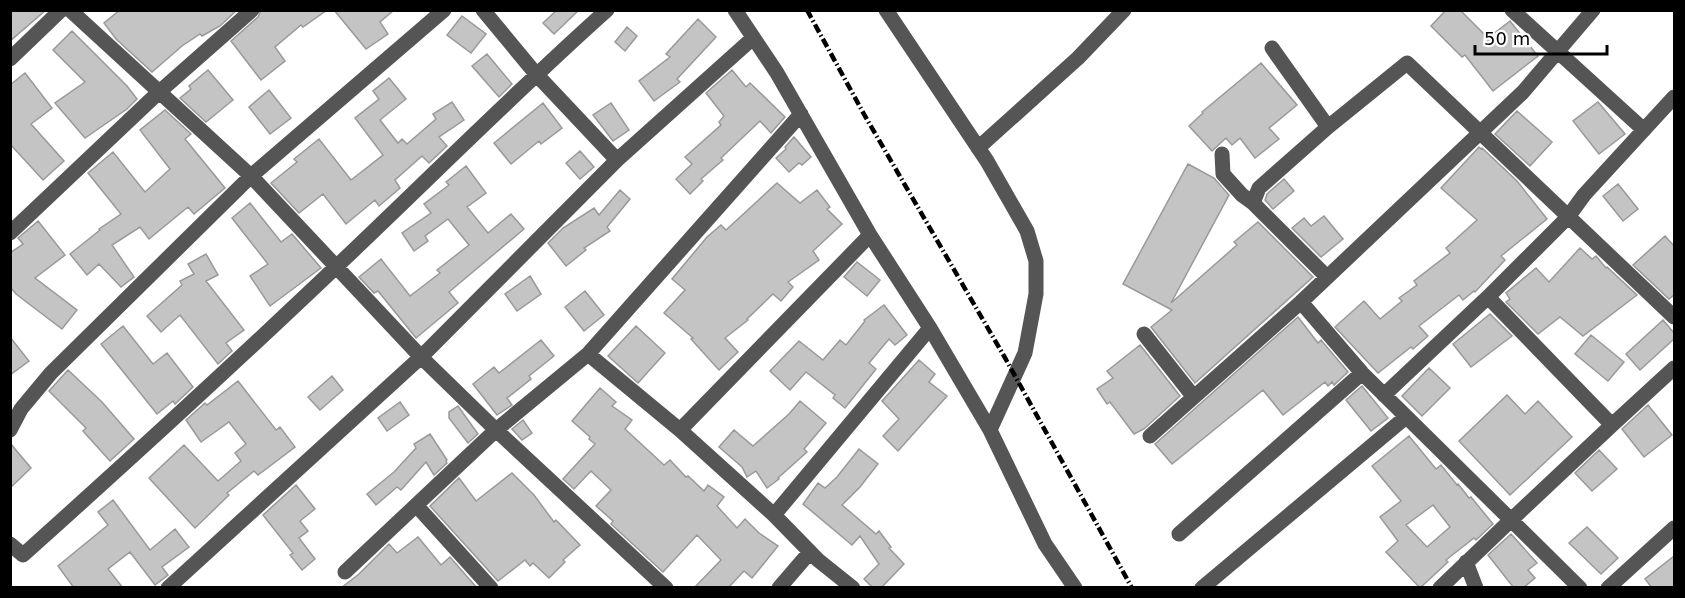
<svg xmlns="http://www.w3.org/2000/svg" width="1685" height="598" font-family="'DejaVu Sans',sans-serif">
  <style>
    .building { fill: #c4c4c4; stroke: #999; stroke-width: 1.5; fill-rule: evenodd }
    .lines { fill: none; stroke-linecap: round; stroke-linejoin: round }
    .minor { stroke: #555; stroke-width: 15 }
    .rail { stroke: #000; stroke-width: 4.5; stroke-dasharray: 9 3 1.5 3; stroke-linecap: butt }
  </style>
  <rect width="100%" height="100%" fill="#fff"/>
  <path class="building" d="M10,10H46L10,41Z
    M120,10H237L220,26L202,36L200,34L182,46L152,72L116,39L104,23Z
    M261,10H327L303,27L301,25L275,47L285,61L261,80L231,41L258,17Z
    M334,10H394L380,22L388,34L366,49Z
    M557,10H579L554,34L543,23Z
    M1446,10H1460L1488,38L1510,21L1538,56L1493,91L1465,55L1462,57L1431,26Z
    M462,16L486,34L471,53L447,35Z
    M698,19L716,37L677,79L680,82L654,101L639,81L670,57L666,54Z
    M627,27L637,36L625,51L615,42Z
    M72,31L127,86L137,99L127,109L85,138L55,103L85,82L53,50Z
    M487,54L512,84L499,97L472,66Z
    M1261,63L1297,105L1269,128L1279,139L1255,158L1240,138L1232,145L1226,138L1212,151L1189,126L1203,113L1202,112Z
    M208,70L233,100L206,122L180,98L191,89L189,86Z
    M732,70L746,87L750,83L785,117L771,133L760,121L721,158L723,160L701,179L703,181L690,194L676,179L692,164L685,157L721,125L719,122L724,116L706,93Z
    M25,73L52,108L31,124L64,161L43,180L10,144V85Z
    M389,78L406,99L380,120L398,143L402,139L407,144L436,119L433,114L452,102L464,120L439,137L447,146L429,163L422,156L395,180L400,188L379,206L375,200L346,224L323,194L299,213L271,183L297,162L294,159L319,139L351,180L383,155L355,118L379,99L373,91Z
    M269,90L291,118L270,134L249,107Z
    M1598,102L1625,134L1599,154L1573,121Z
    M543,103L562,128L541,144L539,141L511,164L494,143Z
    M611,103L629,130L613,141L593,115Z
    M165,110L191,134L185,139L225,188L194,214L188,207L149,239L140,227L112,245L134,277L121,287L99,264L87,275L70,254L100,230L99,229L121,214L88,173L113,152L145,192L170,169L140,130Z
    M1517,111L1552,142L1530,166L1495,134Z
    M794,137L811,157L802,165L799,163L789,172L776,158L786,149L785,147Z
    M1479,147L1481,149L1482,148L1517,181L1547,219L1501,256L1505,260L1475,292L1474,291L1463,300L1459,295L1419,326L1428,336L1413,349L1411,347L1378,373L1335,327L1364,301L1380,319L1402,301L1399,298L1417,285L1414,281L1450,253L1446,248L1477,220L1441,188Z
    M580,151L594,167L580,179L566,163Z
    M1188,164L1214,178L1229,195L1171,303L1237,245L1234,242L1258,222L1313,277L1195,383L1151,327L1172,310L1123,284Z
    M466,166L486,193L467,207L488,233L511,214L524,229L449,292L458,303L416,338L378,291L374,293L359,277L381,259L410,296L440,273L437,270L469,245L448,219L425,236L428,241L414,251L402,233L431,213L424,204L449,185L446,182Z
    M1284,179L1294,191L1273,209L1265,200L1267,194Z
    M777,183L800,203L817,190L830,207L827,209L842,224L813,251L819,260L788,282L793,287L781,301L773,294L747,319L748,320L725,338L738,352L719,370L691,339L693,338L664,313L685,290L672,279L707,237L721,225L726,230Z
    M1618,184L1638,209L1623,221L1603,196Z
    M620,190L630,199L607,227L610,231L584,248L586,250L566,266L548,243L563,228L594,208L599,215Z
    M250,203L281,242L292,234L321,268L270,306L250,276L268,264L232,218Z
    M1324,216L1343,239L1321,257L1292,228L1304,218L1311,226Z
    M38,221L65,255L35,278L77,310L62,329L16,294L10,287V253L23,244L18,238Z
    M1665,236L1674,246V295L1669,299L1633,265Z
    M1580,248L1592,259L1596,256L1606,268L1607,267L1637,295L1583,336L1560,317L1538,334L1506,302L1510,299L1506,293L1536,268L1549,282Z
    M206,254L218,275L206,281L244,330L226,343L232,351L218,364L180,315L161,332L147,316L182,285L180,281L194,274L188,264Z
    M857,262L880,280L867,296L844,277Z
    M530,276L541,294L517,311L505,294Z
    M585,291L604,315L584,331L565,307Z
    M884,305L907,335L895,345L889,339L869,363L876,369L845,408L833,398L835,395L806,372L790,390L770,371L799,341L823,360L840,340L846,345L865,321L864,320Z
    M1490,314L1512,336L1471,367L1453,344Z
    M1298,317L1318,343L1321,340L1348,372L1334,385L1332,382L1328,386L1325,382L1283,415L1263,390L1172,464L1155,444Z
    M1663,320L1674,333V339L1640,370L1626,354Z
    M123,326L153,364L167,353L193,387L175,404L173,401L157,414L101,344Z
    M636,326L665,353L638,383L608,356Z
    M1591,335L1624,362L1608,381L1575,354Z
    M10,337L29,361L10,375Z
    M541,340L554,356L529,376L531,379L507,398L512,405L497,415L473,384L494,367L499,373Z
    M1140,345L1180,396L1144,429L1134,434L1110,402L1107,404L1097,389L1113,378L1107,371Z
    M919,360L935,374L929,382L947,396L898,451L883,436L899,419L882,401Z
    M1429,368L1450,388L1422,416L1402,396Z
    M68,370L102,402L134,439L110,461L83,431L86,428L49,391Z
    M332,376L343,390L320,410L308,397Z
    M238,381L276,430L280,427L295,447L258,475L254,471L227,493L229,495L195,528L149,478L184,445L218,481L241,461L235,453L246,444L229,422L201,442L186,420L205,403L207,405Z
    M1362,386L1388,418L1371,431L1346,400Z
    M600,388L616,402L612,406L632,420L625,429L664,465L670,460L686,477L688,476L704,491L708,485L724,497L717,506L737,528L745,519L759,533L778,546L752,578L744,571L728,588H694L721,560L697,535L663,572L611,524L613,521L596,506L611,490L591,471L574,489L563,479L595,444L589,439L590,437L572,421Z
    M1507,395L1525,414L1538,401L1572,437L1510,495L1459,441Z
    M800,401L826,423L804,449L807,452L778,478L779,479L767,488L756,471L747,477L742,467L719,447L734,430L753,446L789,414Z
    M400,402L409,415L387,431L378,418Z
    M1648,405L1672,435L1644,457L1622,429Z
    M458,406L478,434L468,443L449,418V412Z
    M523,420L532,433L522,440L512,429Z
    M430,434L447,460L446,461L447,463L434,475L426,462L401,490L397,487L376,505L367,494L394,472L416,448L414,444Z
    M1409,436L1436,469L1441,465L1457,485L1458,484L1469,498L1471,497L1493,524L1476,540L1474,538L1446,560L1448,562L1420,588L1386,552L1398,541L1380,517L1401,501L1372,466ZM1433,505L1450,527L1427,547L1406,525Z
    M10,443L31,468L10,488Z
    M859,449L878,464L860,487L842,505L876,534L879,531L891,547L889,548L904,564L881,588H873L864,579L879,564L860,536L852,545L803,504L818,483L825,488L837,477Z
    M1599,450L1617,469L1592,491L1575,473Z
    M512,473L534,495L554,522L556,520L580,545L563,560L565,562L549,578L533,563L530,566L525,560L498,581L430,506L459,478L476,501Z
    M296,485L315,509L300,521L308,531L299,538L315,559L302,570L290,555L293,553L263,515Z
    M113,500L150,550L175,529L189,547L162,567L168,575L155,585L130,552L108,569L123,588H74L58,566L108,525L98,512Z
    M1587,527L1618,558L1601,574L1569,543Z
    M1511,534L1537,563L1528,570L1535,578L1523,588H1514L1488,555Z
    M418,537L441,565L450,557L477,588H341L359,574L389,544L397,553Z
    M1674,556V588H1652L1645,579Z"/>
  <g class="lines">
    <path class="minor" d="M70,10L251,176L421,357L496,430L666,588
      M483,10L536,74L617,160
      M735,10L777,73L870,235L930,328L990,430L1045,544L1075,588
      M886,10L987,161L1027,231L1036,261V294L1025,353L990,430
      M1512,10L1644,130
      M1593,10L1523,92L1301,302L1362,373L1511,520L1612,425L1674,368
      M1272,48L1328,127
      M10,59L61,10
      M978,148L1078,58L1124,10
      M1222,154L1223,174L1242,195L1253,203L1327,277
      M1253,203L1259,188L1328,127L1407,63L1674,317
      M10,233L158,93L252,10
      M1488,297L1612,425
      M1144,334L1193,396
      M588,354L801,114
      M1384,395L1488,297L1568,217L1584,195L1674,97
      M10,430L21,409L51,373L251,176L444,10
      M680,430L870,235
      M1150,436L1301,302
      M416,505L491,588
      M774,515L818,560L853,588
      M1179,534L1362,373
      M10,544L23,555C129,460 234,364 337,266C427,181 514,93 607,10
      M1466,562L1476,588
      M345,572L496,430L588,354L680,430L774,515L930,328
      M168,588L421,357L617,160L753,38
      M779,588L810,552
      M1202,588L1406,417
      M1440,588L1511,520L1580,588
      M1608,588L1674,528"/>
    <path class="rail" d="M807,10L865,116L1004,356L1132,588"/>
  </g>
  <rect width="1685" height="598" fill="none" stroke="#000000" stroke-width="24"/>
  <path d="M1475 45v9h132v-9" fill="none" stroke="#000000" stroke-width="3"/>
  <text x="1484" y="45" font-size="18" fill="#000000" stroke="#ffffff" stroke-width="4.5" paint-order="stroke">50 m</text>
</svg>
